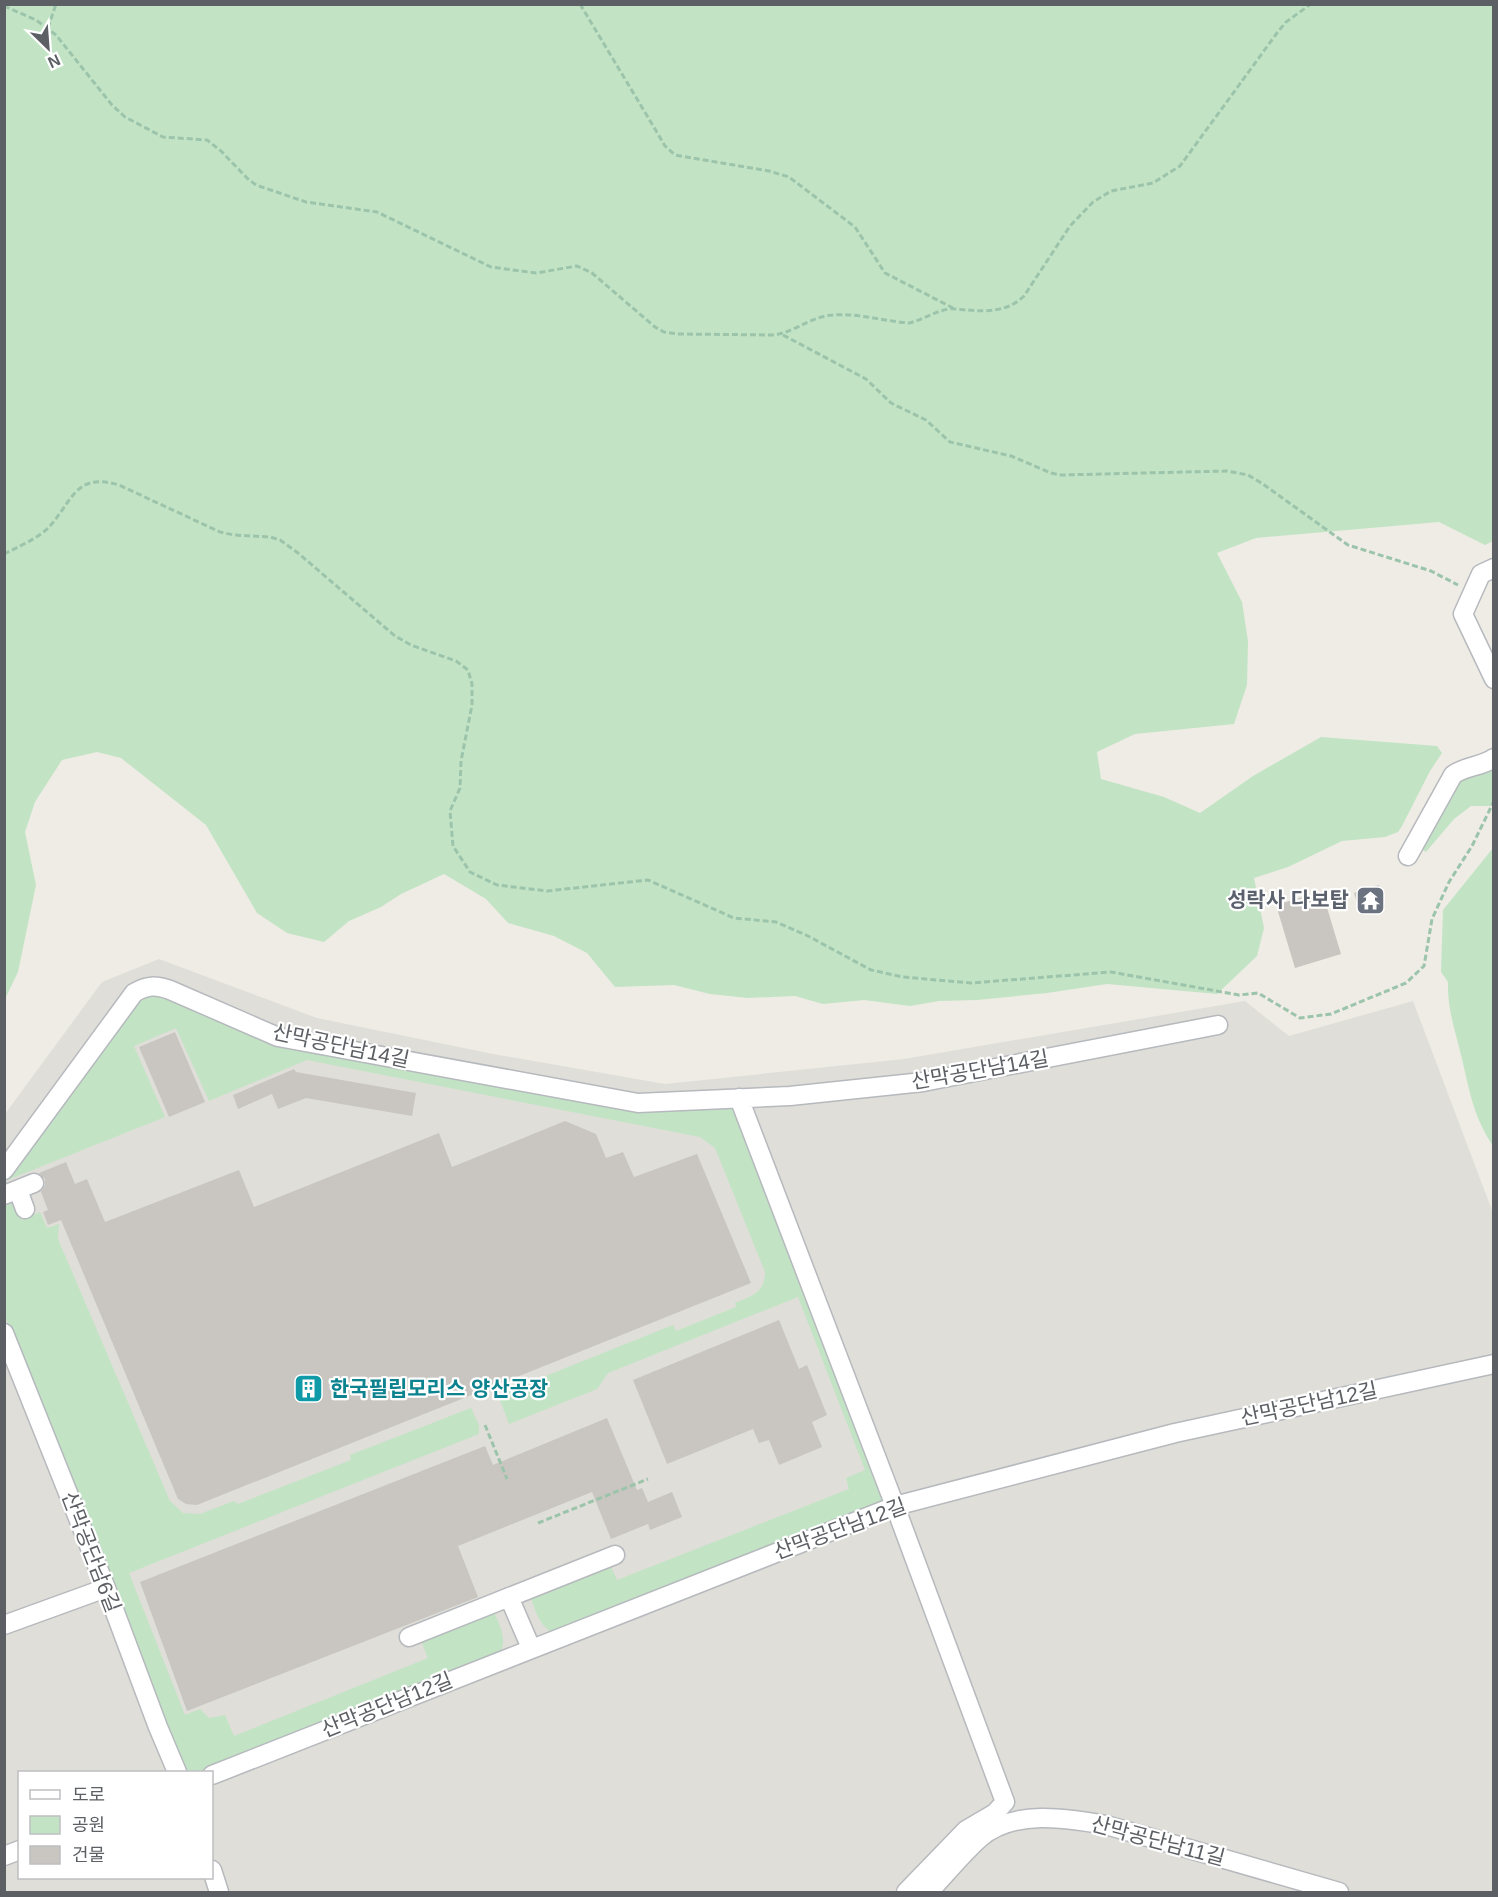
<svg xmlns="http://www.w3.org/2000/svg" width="1498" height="1897" font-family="Helvetica,'Noto Sans KR',sans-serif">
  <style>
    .industrial { fill: #dfded8; fill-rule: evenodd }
    .green { fill: #c2e4c5 }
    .building { fill: #c9c6c1 }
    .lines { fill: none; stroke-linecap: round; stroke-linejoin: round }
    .street-casing { stroke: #b6b9bd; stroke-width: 21 }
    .path { stroke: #9cc4ab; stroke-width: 3; stroke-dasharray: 6 3; stroke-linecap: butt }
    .street { stroke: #fff; stroke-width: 18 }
    .labels { text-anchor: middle; stroke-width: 4.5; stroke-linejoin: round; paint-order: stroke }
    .worship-label { font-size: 21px; font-weight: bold; fill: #5b616d; stroke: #fff; text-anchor: end }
    .street-label { font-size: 21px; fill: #5c5f64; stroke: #fff }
    .culture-label { font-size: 21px; font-weight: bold; fill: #0d838f; stroke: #fff; text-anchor: start }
  </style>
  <rect width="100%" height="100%" fill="#eeece4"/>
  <path class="industrial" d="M159,959L317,1018L493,1054L665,1084L904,1059L1245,1001L1289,1036L1413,1001L1493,1213V1892H5V1114L102,982ZM20,1772H212V1878H20Z"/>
  <path class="green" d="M5,4L1493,5V541L1485,545L1439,522L1256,538L1217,553L1242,602L1248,641L1247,685L1234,724L1135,734L1097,752L1101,779L1164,797L1200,813L1253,776L1321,737L1437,746L1442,753L1430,771L1402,826L1398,832L1385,837L1342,841L1288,867L1254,878L1264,928L1257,956L1217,994L1107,984L1047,993L977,1000L939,1001L910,1006L864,1000L823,1004L795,996L748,998L710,994L674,985L615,987L587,953L554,936L508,923L486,899L444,874L401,894L381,907L349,921L324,942L287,933L257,913L206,825L121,758L97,752L62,760L35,802L25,832L36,885L18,972L5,999Z
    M1493,765V806H1471L1454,819L1426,852L1421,849L1454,783Z
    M1493,848V1146C1472,1114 1470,1091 1461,1055C1455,1030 1447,1007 1448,982L1441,972L1443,910Z
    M143,987L278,1037L638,1103L739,1098L895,1506L554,1634C538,1625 535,1609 529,1593L609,1562L617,1580L849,1489L846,1478L865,1470L798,1297L608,1373L597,1389L509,1424L498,1395L673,1325L676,1331L736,1307L735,1303C751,1296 765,1293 765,1272L715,1148L700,1137L307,1060L209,1101L176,1028L134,1046L165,1117L5,1181V1176Z
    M15,1202L22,1220L40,1212L47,1228L59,1224L58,1239L170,1501L183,1513L200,1514L234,1501L238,1504L351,1460L350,1455L471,1408L479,1425V1434L129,1573L185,1715L200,1709L209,1718L225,1715L234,1736L428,1658L420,1638L492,1608C499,1624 508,1637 500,1654L212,1772H177L5,1316V1206Z"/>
  <path class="building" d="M1379,885L1385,907L1361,915L1354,893Z
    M1322,891L1341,954L1295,968L1276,905Z
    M175,1032L205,1102L169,1117L139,1047Z
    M294,1069L296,1072L416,1093L412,1116L306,1098L278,1109L272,1094L238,1109L233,1095Z
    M565,1121L596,1134L606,1158L623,1152L634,1177L697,1154L751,1283L197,1505L186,1504L178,1499L61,1220L48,1225L43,1212L48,1210L41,1192L45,1185V1179L39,1173L66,1162L75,1184L87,1179L105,1222L239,1170L254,1207L439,1133L452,1167Z
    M779,1320L799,1369L807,1365L827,1415L812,1422L822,1447L779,1465L769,1440L759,1443L753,1429L667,1464L633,1380Z
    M607,1418L637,1490L642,1488L648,1502L672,1492L682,1517L650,1530L648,1524L611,1539L592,1492L458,1546L478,1597L187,1711L140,1582L485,1446L493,1465Z"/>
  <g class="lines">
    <defs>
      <path id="street" d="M1494,568L1481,574L1463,614L1494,679
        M1408,856L1453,775C1464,766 1481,767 1494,758
        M739,1098L895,1506L1005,1802L995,1813L966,1830L906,1892
        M4,1170L134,993C147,985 156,985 170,990L278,1037L638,1103L790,1096L923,1082L1218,1025
        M18,1190L25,1209
        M4,1195L34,1183
        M4,1333L106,1588L158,1727L177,1772
        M509,1597L531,1648
        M4,1625L106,1588
        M409,1637L615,1555
        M212,1775L895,1506L1175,1433L1494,1364
        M4,1856L20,1850
        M212,1870L219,1892
        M929,1892C946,1874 962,1854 980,1838C1013,1809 1067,1818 1106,1825L1339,1892"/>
    </defs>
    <use href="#street" class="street-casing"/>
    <path class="path" d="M580,4L658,134L665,146L675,155L769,171L789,177L855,227L885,273L953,308
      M4,6L36,20L56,35L112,105L125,117L163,137L207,140L221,151L248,179L256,185L306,202L377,212L491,267L536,273L577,266L592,273L655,327L664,332L678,334L774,335C795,332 812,316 833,315C857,313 884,321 909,323C923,320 935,311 949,309C954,308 962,310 967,310C988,312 1009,311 1024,296L1070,226L1093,202L1111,191L1153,183L1180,166L1277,33L1286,22L1311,4
      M48,28L56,4
      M783,335L866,379L891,403L926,420L950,442L1011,456L1051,473L1061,475L1227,471L1248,475L1263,484L1348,545L1431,571L1458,585
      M4,554C18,547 34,540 46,530C72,505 73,471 119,485L220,532L234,535L270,537L280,540L298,553L395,636L411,645L456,661L468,670L472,684V705L461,761L460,788L450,811L453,846L470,872L497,885L547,891L648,880L734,918L776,922L808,936L871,970L903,977L971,983L1111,972L1239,995L1258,993L1300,1018L1331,1014L1406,983L1424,966L1432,919L1449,882L1472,846L1494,801
      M485,1425L507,1479
      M538,1523L648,1479"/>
    <use href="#street" class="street"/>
  </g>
  <defs>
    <symbol id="temple-square" viewBox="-11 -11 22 22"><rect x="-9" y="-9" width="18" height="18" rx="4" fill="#6b7280" stroke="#fff"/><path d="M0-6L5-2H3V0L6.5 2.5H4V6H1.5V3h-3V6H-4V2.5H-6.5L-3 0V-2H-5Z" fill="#fff"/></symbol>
    <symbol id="building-square" viewBox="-11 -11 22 22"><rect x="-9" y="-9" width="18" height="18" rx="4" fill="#0f9aa8" stroke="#fff"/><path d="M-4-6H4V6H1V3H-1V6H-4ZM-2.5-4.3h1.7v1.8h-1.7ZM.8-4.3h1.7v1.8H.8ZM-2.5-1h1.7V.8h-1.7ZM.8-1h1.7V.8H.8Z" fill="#fff"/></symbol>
  </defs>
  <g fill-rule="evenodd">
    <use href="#temple-square" x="1354" y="884" width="33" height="33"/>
    <use href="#building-square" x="292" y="1372" width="33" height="33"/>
  </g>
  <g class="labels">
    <g class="worship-label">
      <text x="1349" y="907">성락사 다보탑</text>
    </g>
    <g class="street-label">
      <text transform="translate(341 1046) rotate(12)" y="7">산막공단남14길</text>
      <text transform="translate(980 1070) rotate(-10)" y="7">산막공단남14길</text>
      <text transform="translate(1309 1404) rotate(-12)" y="7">산막공단남12길</text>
      <text transform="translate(840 1529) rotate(-20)" y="7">산막공단남12길</text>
      <text transform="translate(91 1552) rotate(69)" y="7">산막공단남6길</text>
      <text transform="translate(387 1705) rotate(-22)" y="7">산막공단남12길</text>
      <text transform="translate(1158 1841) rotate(15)" y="7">산막공단남11길</text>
    </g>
    <g class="culture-label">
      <text x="330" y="1396">한국필립모리스 양산공장</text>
    </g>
  </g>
  <rect width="1498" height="1897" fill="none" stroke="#5c5f64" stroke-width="12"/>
  <rect x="18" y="1771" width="195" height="108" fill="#ffffff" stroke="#bebfc1" stroke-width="1.5"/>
  <rect x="30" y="1790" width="30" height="9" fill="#ffffff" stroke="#bebfc1" stroke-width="1.5"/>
  <text x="72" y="1801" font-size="18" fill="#5c5f64">도로</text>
  <rect x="30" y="1816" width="30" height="18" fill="#c2e4c5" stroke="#bebfc1" stroke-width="1.5"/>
  <text x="72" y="1831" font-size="18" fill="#5c5f64">공원</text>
  <rect x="30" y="1846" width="30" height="18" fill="#c9c6c1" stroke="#bebfc1" stroke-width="1.5"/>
  <text x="72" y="1861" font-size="18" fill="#5c5f64">건물</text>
  <g transform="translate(48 48) rotate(155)" stroke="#ffffff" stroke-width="4.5" paint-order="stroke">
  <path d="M0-4.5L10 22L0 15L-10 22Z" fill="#5c5f64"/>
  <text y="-9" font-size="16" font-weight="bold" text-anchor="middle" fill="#5c5f64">N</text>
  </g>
</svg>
